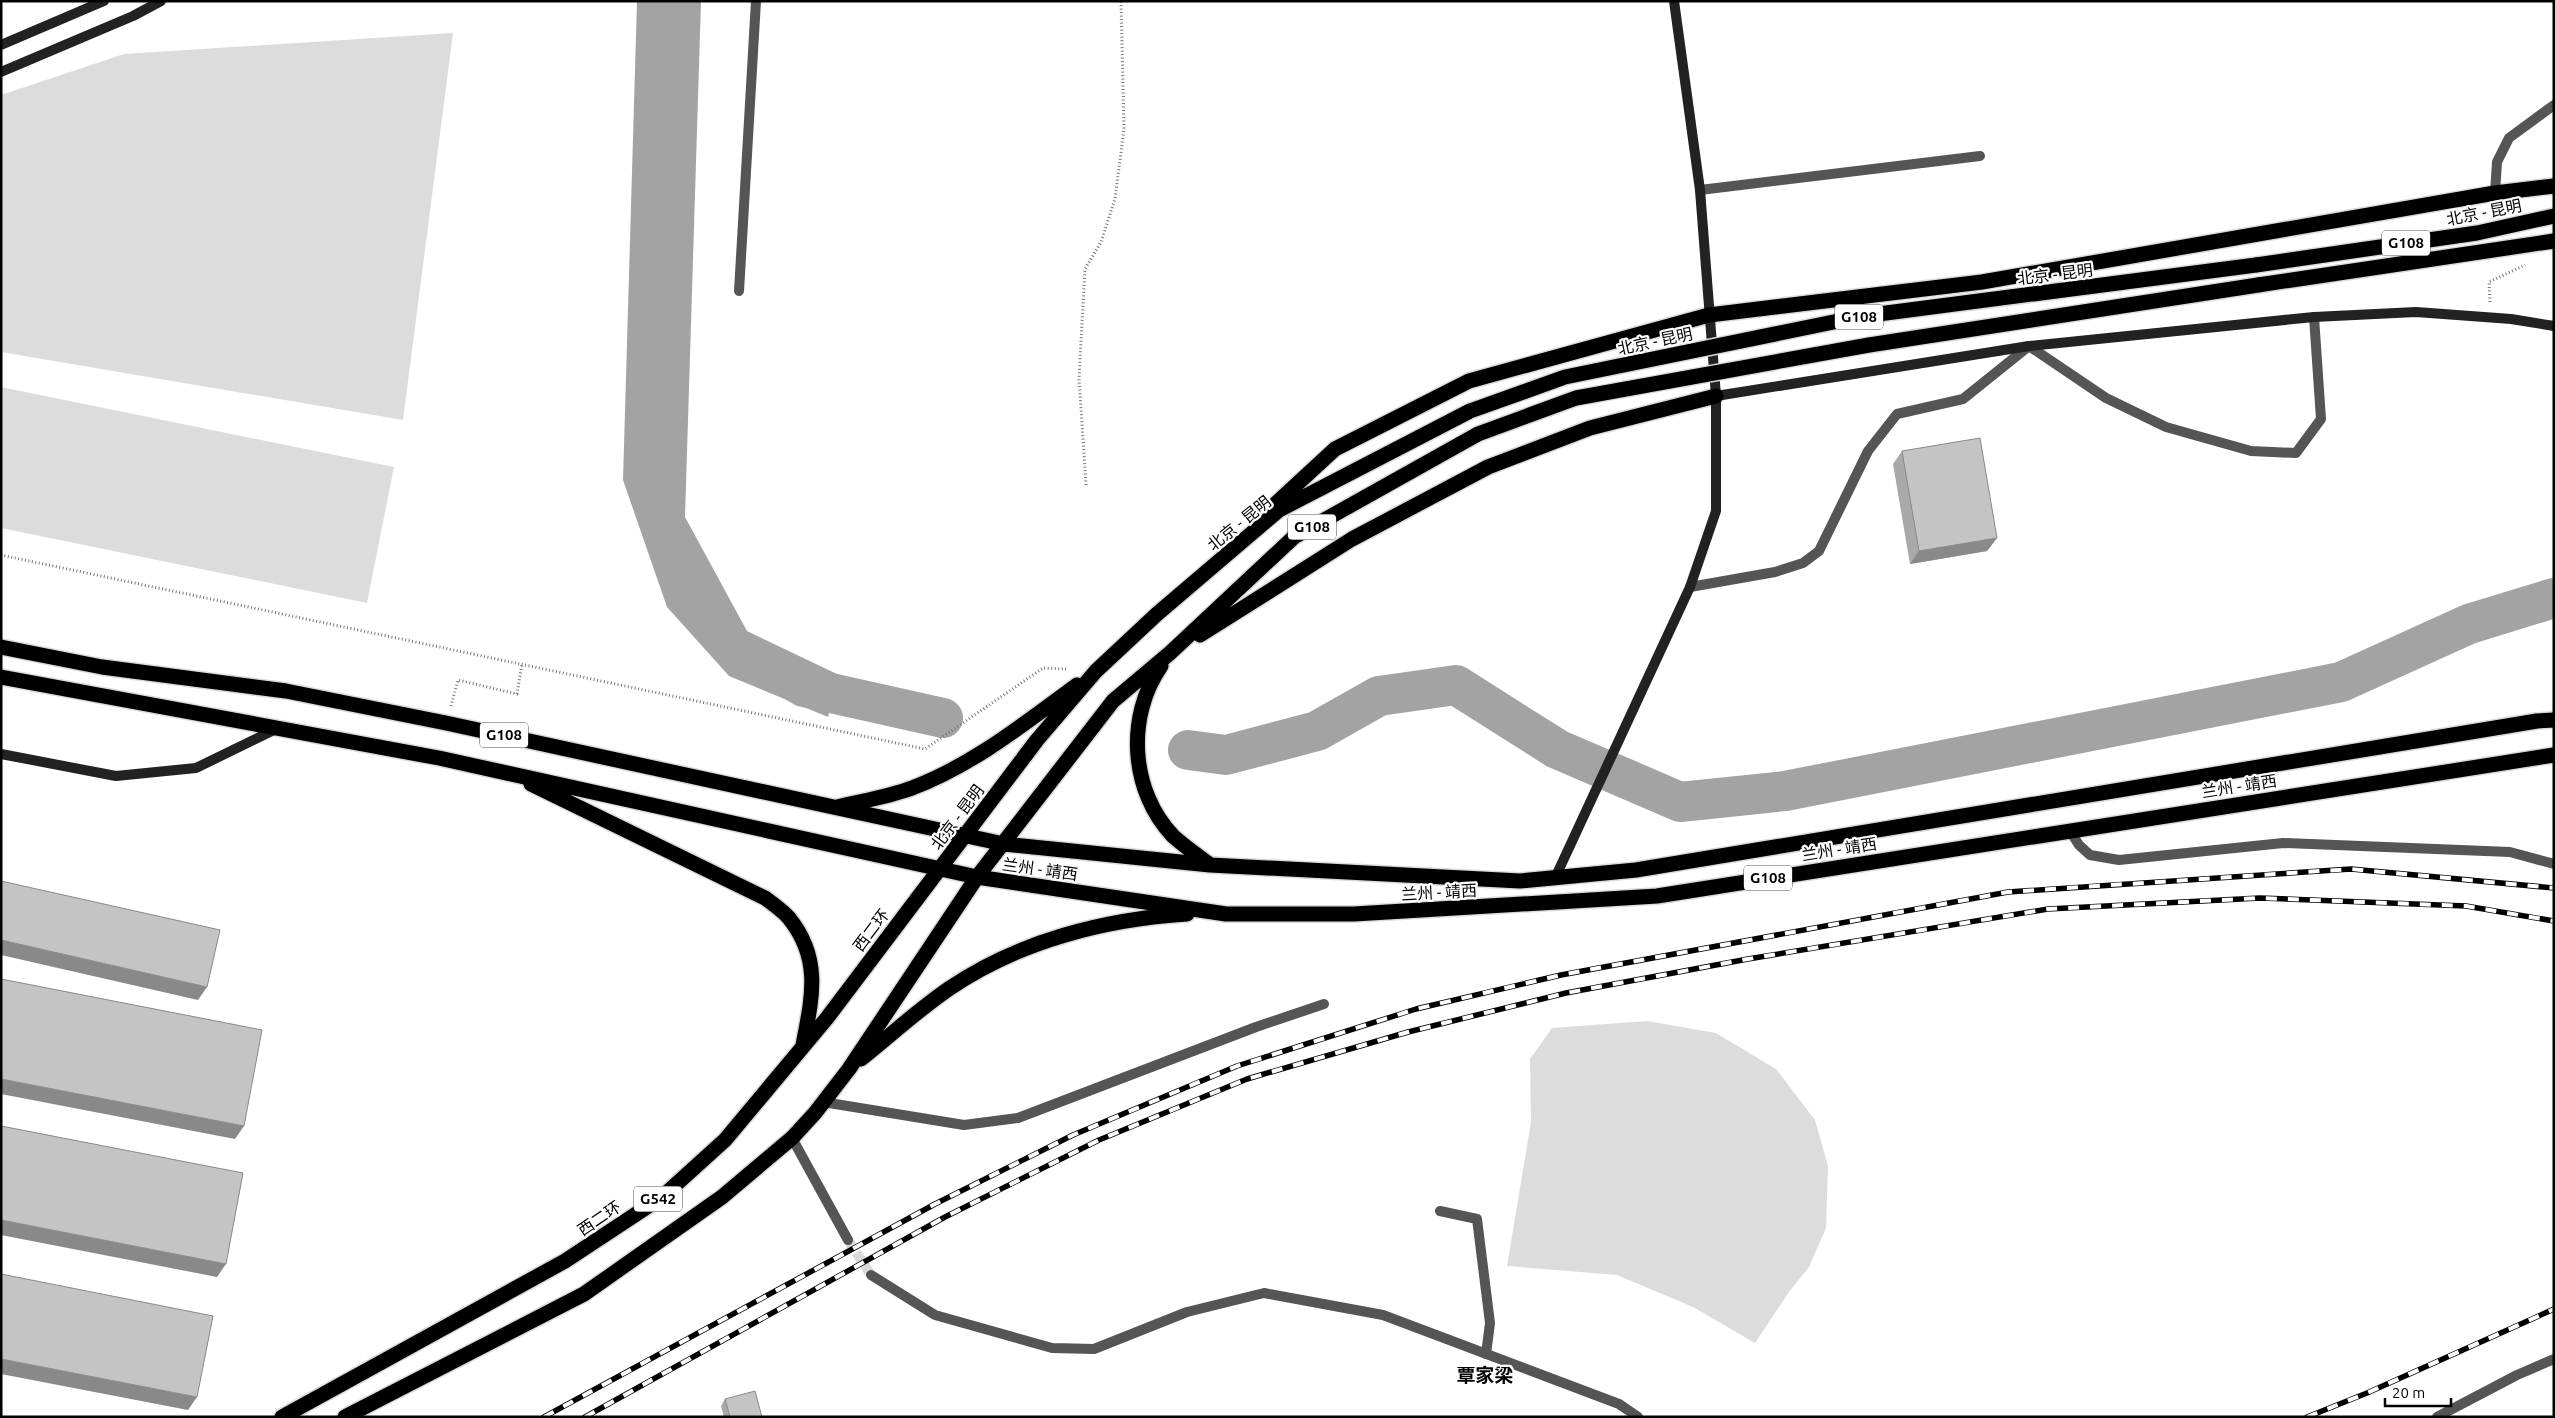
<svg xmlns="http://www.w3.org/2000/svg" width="2555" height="1418" font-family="Ubuntu,'Noto Sans SC',sans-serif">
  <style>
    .green { fill: #dcdcdc }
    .water { fill: #a3a3a3 }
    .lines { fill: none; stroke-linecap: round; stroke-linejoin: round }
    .river { stroke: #a3a3a3; stroke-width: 40 }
    .street-tunnel { stroke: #d9d9d9; stroke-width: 10; stroke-dasharray: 10 5; stroke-linecap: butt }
    .highway-casing { stroke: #dbdbdb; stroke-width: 18 }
    .path { stroke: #777; stroke-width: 3; stroke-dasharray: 1 2.5; stroke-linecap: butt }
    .lane { stroke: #555; stroke-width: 10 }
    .street { stroke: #555; stroke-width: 10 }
    .secondary { stroke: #222; stroke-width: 10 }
    .highway { stroke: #000; stroke-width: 15 }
    .rail-casing { stroke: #000; stroke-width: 5.5 }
    .rail { stroke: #fff; stroke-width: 4; stroke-dasharray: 11; stroke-linecap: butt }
    .highway-bridge-casing { stroke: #dbdbdb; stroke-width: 18; stroke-linecap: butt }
    .highway-bridge { stroke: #000; stroke-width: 15 }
    .wall { fill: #a9a9a9 }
    .shaded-wall { fill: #898989 }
    .building { fill: #c4c4c4; stroke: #898989 }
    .labels { text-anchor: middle; stroke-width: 4.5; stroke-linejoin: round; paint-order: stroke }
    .shield { fill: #fff; stroke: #4c4c4c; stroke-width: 1 }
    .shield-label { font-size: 15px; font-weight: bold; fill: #000 }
    .street-label { font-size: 16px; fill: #000; stroke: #fff }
    .quarter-label { font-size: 19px; font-weight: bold; fill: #000; stroke: #fff }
  </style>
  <rect width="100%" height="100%" fill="#fff"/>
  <path class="green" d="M453,33L403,420L1,352V95L124,54Z
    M1,387L394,467L367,603L1,528Z
    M1647,1021L1716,1033L1776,1069L1815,1120L1828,1166L1826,1228L1809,1267L1789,1292L1755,1343L1693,1307L1617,1275L1507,1266L1531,1122L1530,1059L1552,1028Z"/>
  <path class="water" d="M637,1H701L685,517L747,631L839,675L828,717L729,676L667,607L623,480Z"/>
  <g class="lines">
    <path class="river" d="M784,675L804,687L943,718
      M1188,750L1226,755L1317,731L1379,696L1456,685L1557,749L1680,802L1785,791L2341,682L2469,624L2554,598"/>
    <path class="street-tunnel" d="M848,1240L871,1275"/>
    <defs>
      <path id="highway" d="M2256,265L2477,233L2554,216
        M2258,285L2554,241
        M1270,509L1335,449L1469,381L1709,315L1982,282L2495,193L2554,186
        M1200,635L1352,539L1488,467L1590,428L1716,396
        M1,647L102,667L286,691L446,723L1004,844L1210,865L1520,881L1636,870L2537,721L2554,720
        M1161,666C1126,716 1130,791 1173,836C1184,846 1197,855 1209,864
        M1,677L439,758L977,877L1226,914H1354L1657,896L2554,755
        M531,784L765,898C773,904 783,911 789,918C822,959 812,998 803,1045
        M837,807C862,801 888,797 912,788C973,765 1025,723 1077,685
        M861,1059C891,1035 919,1009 950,988C1019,941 1106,919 1187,914
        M282,1417L565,1261L662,1197L725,1140L827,1018L1037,740L1096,671L1157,614L1279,510L1470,411
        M345,1417L584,1294L722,1197L792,1138L815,1113L849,1069L977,877L1113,701L1170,653L1294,537L1478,434"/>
    </defs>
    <use href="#highway" class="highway-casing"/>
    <path class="path" d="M2490,302L2489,282L2525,265
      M1086,485L1079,378L1085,269L1101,242L1115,199L1124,129L1121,1
      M1,555L925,749L1043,668L1066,669
      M451,706L458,680L517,694L522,664"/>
    <path class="lane" d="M1700,190L1980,156
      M739,291L756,1
      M1690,587L1775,572L1803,563L1819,551L1868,451L1897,414L1963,399L2029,346L2106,398L2166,427L2251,451L2296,453L2321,419L2314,317
      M823,1102L964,1125L1018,1118L1256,1027L1324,1004
      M1440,1211L1477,1219L1490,1323L1486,1354"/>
    <path class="street" d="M2495,193L2497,162L2509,138L2554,105
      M2070,831L2079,845L2090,855L2119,860L2283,843L2510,852L2554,864
      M792,1138L848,1240
      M871,1275L935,1315L1052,1348L1094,1349L1187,1312L1264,1293L1383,1315L1619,1404L1638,1417
      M2437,1417L2517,1375L2554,1359"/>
    <path class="secondary" d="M1,45L104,1
      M1,72L133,16L161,1
      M1716,396L2029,346L2314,317L2416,312L2511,319L2554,326
      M1,754L116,776L196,768L276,729
      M1555,878L1690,587L1716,511V396L1700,190L1674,1"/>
    <use href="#highway" class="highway"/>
    <defs>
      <path id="rail" d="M544,1417L935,1204L1073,1135L1237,1066L1416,1009L1561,975L2008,892L2351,869L2554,888
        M585,1417L945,1217L1099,1140L1247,1079L1408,1032L1566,993L1748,959L2048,909L2260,898L2466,906L2554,921
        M2307,1417L2367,1393L2554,1309"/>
    </defs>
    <use href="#rail" class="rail-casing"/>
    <use href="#rail" class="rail"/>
    <defs>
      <path id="highway-bridge" d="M1470,411L1565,377L1863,316L2256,265
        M1478,434L1576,398L1869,345L2258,285"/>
    </defs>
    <use href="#highway-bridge" class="highway-bridge-casing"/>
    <use href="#highway-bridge" class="highway-bridge"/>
  </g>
  <path class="wall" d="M1902,451L1997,538L1987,551L1910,564L1893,464Z
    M725,1399L762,1417H724L721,1406Z"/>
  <path class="shaded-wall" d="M1997,538L1987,551L1910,564L1919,551Z
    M1,940L207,987L198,1000L1,955Z
    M1,1079L244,1126L235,1139L1,1094Z
    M1,1220L226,1264L217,1277L1,1235Z
    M1,1359L197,1397L188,1410L1,1374Z"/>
  <path class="building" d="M1980,438L1997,538L1919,551L1902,451Z
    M1,881L220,930L207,987L1,940Z
    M1,979L262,1030L244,1126L1,1079Z
    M1,1126L243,1173L226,1264L1,1220Z
    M1,1274L213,1316L197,1397L1,1359Z
    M755,1391L762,1417H730L725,1399Z"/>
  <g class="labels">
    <g class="shield">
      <rect x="2382" y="230.5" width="48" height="25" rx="4"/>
      <rect x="1835" y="304.5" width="48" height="25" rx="4"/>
      <rect x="1288" y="514.5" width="48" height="25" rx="4"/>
      <rect x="480" y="722.5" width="48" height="25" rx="4"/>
      <rect x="1744" y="865.5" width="48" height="25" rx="4"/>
      <rect x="634" y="1186.5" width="48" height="25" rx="4"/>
    </g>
    <g class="shield-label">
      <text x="2406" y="248">G108</text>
      <text x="1859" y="322">G108</text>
      <text x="1312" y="532">G108</text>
      <text x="504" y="740">G108</text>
      <text x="1768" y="883">G108</text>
      <text x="658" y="1204">G542</text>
    </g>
    <g class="street-label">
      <text transform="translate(2484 212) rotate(-11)" y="6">北京 - 昆明</text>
      <text transform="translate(2055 274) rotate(-7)" y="6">北京 - 昆明</text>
      <text transform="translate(1655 341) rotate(-12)" y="6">北京 - 昆明</text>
      <text transform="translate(1239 523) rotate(-39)" y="6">北京 - 昆明</text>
      <text transform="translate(2239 786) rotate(-9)" y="6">兰州 - 靖西</text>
      <text transform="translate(957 817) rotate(-53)" y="6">北京 - 昆明</text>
      <text transform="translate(1839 849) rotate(-9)" y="6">兰州 - 靖西</text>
      <text transform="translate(1040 869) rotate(8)" y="6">兰州 - 靖西</text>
      <text transform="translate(1439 892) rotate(-3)" y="6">兰州 - 靖西</text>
      <text transform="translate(871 930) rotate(-53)" y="6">西二环</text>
      <text transform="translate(599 1218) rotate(-34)" y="6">西二环</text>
    </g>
    <g class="quarter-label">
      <text x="1485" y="1382">覃家梁</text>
    </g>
  </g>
  <rect width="2555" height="1418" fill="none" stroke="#000000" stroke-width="5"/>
  <path d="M2385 1398v8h66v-8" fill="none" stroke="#000000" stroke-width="2.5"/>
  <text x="2392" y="1398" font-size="15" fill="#000000" stroke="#ffffff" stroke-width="4" paint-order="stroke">20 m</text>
</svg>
